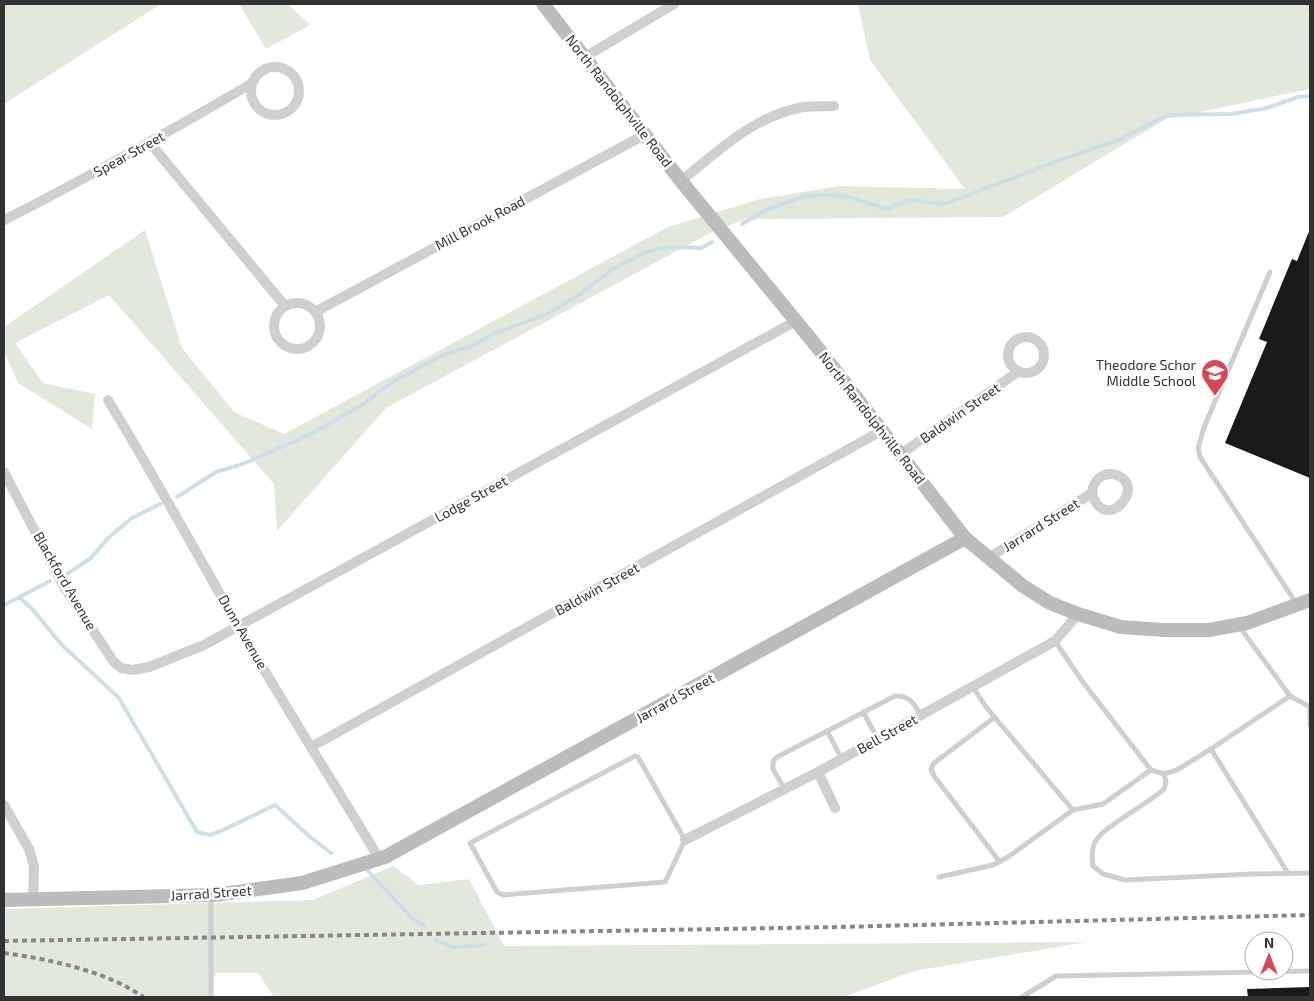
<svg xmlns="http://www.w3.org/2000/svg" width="1314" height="1001" font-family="'Exo 2',sans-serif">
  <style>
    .green { fill: #e3e8dc }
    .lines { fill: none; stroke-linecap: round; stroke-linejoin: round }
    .stream { stroke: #cedfe9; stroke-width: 4 }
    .building { fill: #191919 }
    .path { stroke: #c9c9c9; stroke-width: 2; stroke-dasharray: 2.5 2.5; stroke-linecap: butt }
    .lane { stroke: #cfcfcf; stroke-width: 5 }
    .street { stroke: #cfcfcf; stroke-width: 10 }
    .secondary { stroke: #bcbcbc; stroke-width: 14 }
    .rail { stroke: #878787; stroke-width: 4; stroke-dasharray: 5 4; stroke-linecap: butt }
    .labels { text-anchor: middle; stroke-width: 5; stroke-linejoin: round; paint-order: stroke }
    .street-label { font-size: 14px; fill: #323232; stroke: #fff }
    .poi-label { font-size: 14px; fill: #323232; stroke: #fff; text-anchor: end }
  </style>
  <rect width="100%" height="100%" fill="#fff"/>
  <path class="green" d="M4,4H161L4,104Z
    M239,4H288L310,25L266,49Z
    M858,4H1310V89L1166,119L1003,217L746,219L712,232L386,408L277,531L274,484L109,295L15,343L43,383L95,394L92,429L18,383L4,351V327L145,230L182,348L234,412L284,434L668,227L760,199L839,186L965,189L870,60Z
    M393,866L419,885L469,879L504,946L1087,942L914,971L843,997H274L258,973H216L208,997H4V909L313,900Z"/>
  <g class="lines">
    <path class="stream" d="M742,224L766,210L805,196L832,195L849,197L886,209L908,201H920L944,204L1074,155L1121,139L1167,115L1231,114L1267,108L1298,97L1310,96
      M177,497L216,472L243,464L309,435L362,405L391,383L445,354L473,346L491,335L549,313L580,294L611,270L649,251L672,247L701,248L712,242
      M67,574L91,558L108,538L132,518L160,504
      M19,597L33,610L61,644L119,698L197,832L210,835L221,831L275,805L309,836L331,853
      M4,605L50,581
      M367,870L413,919L425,926
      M436,940L452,947L485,945"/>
  </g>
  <path class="building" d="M1310,229V478L1225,443L1267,342L1259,339L1292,259L1297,261Z
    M1310,987V997H1248L1247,989Z"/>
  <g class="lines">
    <path class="path" d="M1306,4L1310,11"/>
    <path class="lane" d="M1270,272L1205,425L1198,448L1200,457L1296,603
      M1055,641L1082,681L1151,770L1164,774L1177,770L1211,749L1290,696L1239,626
      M1290,696L1310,707
      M1310,710V725
      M863,712L878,739
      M995,717L934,763L931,769L934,776L1000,862
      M827,731L842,759
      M1211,749L1288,873
      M635,756L638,757L685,840L665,882L503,895L497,892L470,843Z
      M1164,774L1166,782L1164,789C1148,804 1104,826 1095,842C1091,850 1092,858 1093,866L1103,874L1125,880L1252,874L1310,873
      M784,788L773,769V761L777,757L895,696C910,695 914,704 921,715
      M1073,810L1103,804L1151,770
      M939,877L993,865L1008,857L1073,810L986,707L973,687
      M211,896V997
      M1022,997L1056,976L1310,971"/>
    <path class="street" d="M585,57L674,4
      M251 91a24 24 0 1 1 48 0a24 24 0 1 1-48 0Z
      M150,143L285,306
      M681,181C717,152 753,117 799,108C810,105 823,107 834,106
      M4,220C88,178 170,131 251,84
      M274 326a23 23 0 1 1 46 0a23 23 0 1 1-46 0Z
      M315,312L646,134
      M1008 355a18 18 0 1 1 36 0a18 18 0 1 1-36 0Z
      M108,400C153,474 195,550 238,626C283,703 331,779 377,855L385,857
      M901,454L1019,371
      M4,472L64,587L114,662L121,668L133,670L149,667L204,645L796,321
      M990,557L1092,493C1093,481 1102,471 1116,475C1149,486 1104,536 1092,493
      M311,747L883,430
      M818,772L835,808
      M4,805L29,849L34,866L33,899
      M685,840L818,772L1055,641L1078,614"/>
    <path class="secondary" d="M543,4L681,181L814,343L965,538L1023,586L1050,603L1078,614L1121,627L1164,630H1209L1247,623L1310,600
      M4,900L215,895L302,883L385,857L965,538"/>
    <path class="rail" d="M4,941L840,927L1310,915
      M4,953C48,959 107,971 143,997"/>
  </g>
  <defs>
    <symbol id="school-pin" viewBox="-11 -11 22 30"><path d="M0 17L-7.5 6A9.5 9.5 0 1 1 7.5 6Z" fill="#d64856" stroke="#fff"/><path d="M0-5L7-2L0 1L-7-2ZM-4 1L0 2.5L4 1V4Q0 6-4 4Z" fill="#fff"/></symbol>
  </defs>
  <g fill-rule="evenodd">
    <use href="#school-pin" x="1199" y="357" width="32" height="43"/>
  </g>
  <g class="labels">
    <g class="street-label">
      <text transform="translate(619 101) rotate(52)" y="5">North Randolphville Road</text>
      <text transform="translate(129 154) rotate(-29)" y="5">Spear Street</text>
      <text transform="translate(480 223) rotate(-28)" y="5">Mill Brook Road</text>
      <text transform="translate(960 413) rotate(-35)" y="5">Baldwin Street</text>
      <text transform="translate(872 418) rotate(52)" y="5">North Randolphville Road</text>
      <text transform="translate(471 499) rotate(-29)" y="5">Lodge Street</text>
      <text transform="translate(1041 525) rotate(-32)" y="5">Jarrard Street</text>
      <text transform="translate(65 581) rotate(60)" y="5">Blackford Avenue</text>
      <text transform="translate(597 589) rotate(-29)" y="5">Baldwin Street</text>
      <text transform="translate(243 632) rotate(60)" y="5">Dunn Avenue</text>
      <text transform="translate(675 698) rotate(-29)" y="5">Jarrard Street</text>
      <text transform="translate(887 734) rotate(-29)" y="5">Bell Street</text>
      <text transform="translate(211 893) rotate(-4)" y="5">Jarrad Street</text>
    </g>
    <g class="poi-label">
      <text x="1196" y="370">Theodore Schor<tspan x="1196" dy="16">Middle School</tspan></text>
    </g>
  </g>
  <rect width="1314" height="1001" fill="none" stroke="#323232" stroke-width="10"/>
  <g transform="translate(1269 956)"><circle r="24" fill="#ffffff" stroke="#adadad"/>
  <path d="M0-4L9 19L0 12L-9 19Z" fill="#d64856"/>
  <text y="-8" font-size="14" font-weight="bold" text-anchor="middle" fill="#323232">N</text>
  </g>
</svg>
